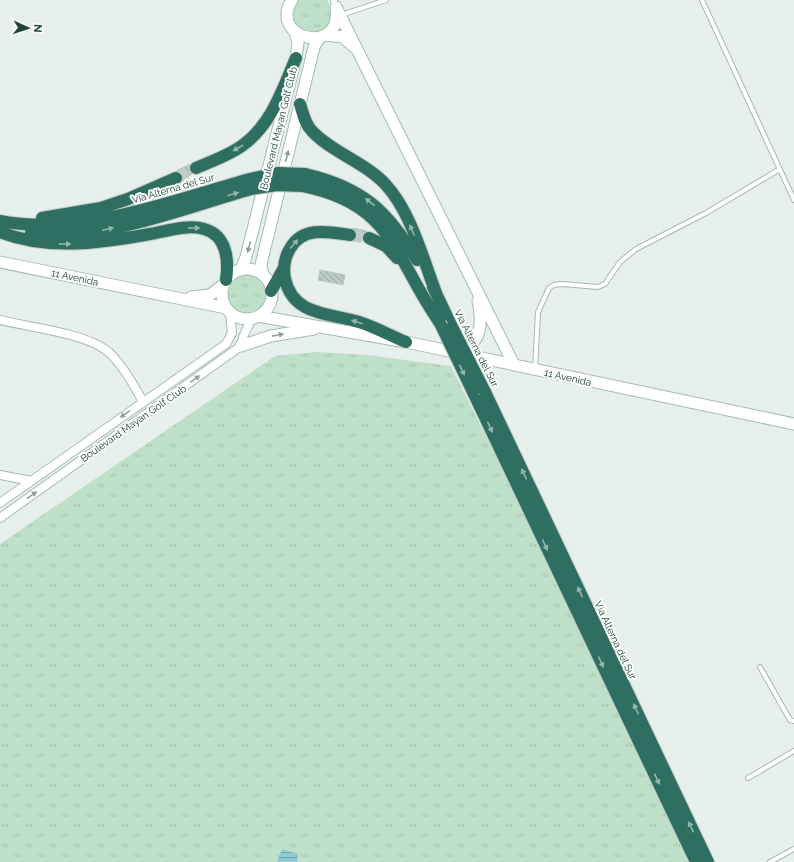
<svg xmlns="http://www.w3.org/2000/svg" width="794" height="862" font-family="Raleway,sans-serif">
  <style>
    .grass { fill: url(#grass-tufts) }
    .water { fill: url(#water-rules) }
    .building { fill: url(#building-back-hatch); stroke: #b8c9c2 }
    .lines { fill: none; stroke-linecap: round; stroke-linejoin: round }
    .highway-tunnel { stroke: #bfccc8; stroke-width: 12; stroke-dasharray: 12 6; stroke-linecap: butt }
    .lane-casing { stroke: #a8b8b2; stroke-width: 6 }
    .street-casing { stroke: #a8b8b2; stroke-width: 10 }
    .secondary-casing { stroke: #a4bbb3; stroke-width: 13 }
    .highway-casing { stroke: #c2cac8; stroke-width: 14 }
    .lane { stroke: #fff; stroke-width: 4 }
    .street { stroke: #fff; stroke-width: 8 }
    .secondary { stroke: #fff; stroke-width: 11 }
    .highway { stroke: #2f6f62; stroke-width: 12 }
    .highway-bridge-casing { stroke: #c2cac8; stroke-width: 14; stroke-linecap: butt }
    .highway-bridge { stroke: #2f6f62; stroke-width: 12 }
    .oneway { fill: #93b5ae }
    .oneway2 { fill: #92a09c }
    .labels { text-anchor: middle; stroke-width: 4; stroke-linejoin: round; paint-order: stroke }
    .street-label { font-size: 10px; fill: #24423a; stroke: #f7fbf9 }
  </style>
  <defs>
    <pattern id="grass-tufts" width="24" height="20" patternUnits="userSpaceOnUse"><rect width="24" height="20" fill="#bfe0c8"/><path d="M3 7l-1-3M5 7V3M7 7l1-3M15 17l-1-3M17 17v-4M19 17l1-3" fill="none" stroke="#a4c1ad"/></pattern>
    <pattern id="water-rules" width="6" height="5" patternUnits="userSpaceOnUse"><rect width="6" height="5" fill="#8ec9d4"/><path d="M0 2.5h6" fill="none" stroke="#74a5ad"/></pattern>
    <pattern id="building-back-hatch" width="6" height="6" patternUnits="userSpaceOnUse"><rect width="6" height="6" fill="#bbcac4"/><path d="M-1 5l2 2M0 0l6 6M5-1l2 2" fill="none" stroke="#98a6a0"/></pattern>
  </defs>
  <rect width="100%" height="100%" fill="#e6efeb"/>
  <path class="grass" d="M297,0H327C331,6 331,11 331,18C330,49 273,28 297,0Z
    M226 294a20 20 0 1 1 40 0a20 20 0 1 1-40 0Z
    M317,352L367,355L451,366L698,862H0V544L275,356Z"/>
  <path class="water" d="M282,849L298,854L297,862H277Z"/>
  <path class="building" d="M190,164L189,171L192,174L183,179L181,172L176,171Z
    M353,228L367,231L362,235V241L356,240L357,233Z
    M320,270L345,275L343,285L318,280Z"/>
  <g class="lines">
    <path class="highway-tunnel" d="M176,178L196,168
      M350,235L369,238"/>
    <defs>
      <path id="lane" d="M702,0L794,200
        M333,1L335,0
        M341,15L386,0
        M535,369L538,312L549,288L554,285L562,284L598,287L605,284L620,262L636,249L706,213L780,169
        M760,667L790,720L794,721
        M748,778L794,751
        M770,862L794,849"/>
      <path id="street" d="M0,320C29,327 83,333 106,350C119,360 135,387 143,402
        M0,475L31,481
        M0,503L226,344L232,333L230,313
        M0,518L241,346L243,337L252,318"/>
      <path id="secondary" d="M292,0C267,39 343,57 336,8
        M336,7L514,365
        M325,35L343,37L354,47
        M0,262L226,308
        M222 294a25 25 0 1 1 50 0a25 25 0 1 1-50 0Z
        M241,270L246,257L296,58L298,43L295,32
        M263,275L261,266L262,260L314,47L319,38
        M191,297L210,295L223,285
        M258,316L406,342L794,424
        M241,346L271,336L314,329
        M454,352C482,346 483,325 478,301"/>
      <path id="highway" d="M300,104C303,114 305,124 312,131C331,152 365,162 386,185C411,212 423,259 436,293
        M196,168C212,161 230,155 243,145C272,124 283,88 296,58
        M305,174C362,187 388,211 417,260
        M303,186C394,204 394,258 440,323
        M42,218L101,208L128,199L176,178
        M0,221C80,237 173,200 250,179
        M0,232C49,251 100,243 150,234C167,231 188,224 204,229C227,235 229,261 226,280
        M31,233C106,241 180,209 251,189
        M350,235C329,232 304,226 291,247C285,256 283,268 285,279C293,316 330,313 359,322C375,327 391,336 406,342
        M369,238L386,246L397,258
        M433,287L452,327
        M271,291L284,268
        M473,392L696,862
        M485,392L708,862"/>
    </defs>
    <use href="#lane" class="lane-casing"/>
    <use href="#street" class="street-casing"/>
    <use href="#secondary" class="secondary-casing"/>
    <use href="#highway" class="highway-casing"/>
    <use href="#lane" class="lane"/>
    <use href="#street" class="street"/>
    <use href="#secondary" class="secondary"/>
    <use href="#highway" class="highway"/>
    <defs>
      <path id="highway-bridge" d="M250,179L277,173L305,174
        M251,189L277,185L303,186
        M440,323L473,392
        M452,327L485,392"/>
    </defs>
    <use href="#highway-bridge" class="highway-bridge-casing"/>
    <use href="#highway-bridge" class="highway-bridge"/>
  </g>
  <defs><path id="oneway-solid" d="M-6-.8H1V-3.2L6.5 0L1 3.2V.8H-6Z"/></defs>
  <g class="oneway">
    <use href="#oneway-solid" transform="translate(238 148) rotate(150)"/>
    <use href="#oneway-solid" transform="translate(233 194) rotate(-16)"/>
    <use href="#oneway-solid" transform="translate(370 202) rotate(-143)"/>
    <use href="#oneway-solid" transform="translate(194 228) rotate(1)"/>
    <use href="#oneway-solid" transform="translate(108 229) rotate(-12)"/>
    <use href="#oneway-solid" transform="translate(412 230) rotate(-114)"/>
    <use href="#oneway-solid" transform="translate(65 244) rotate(1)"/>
    <use href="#oneway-solid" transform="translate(294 244) rotate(-50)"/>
    <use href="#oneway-solid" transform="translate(357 322) rotate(-163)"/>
    <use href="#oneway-solid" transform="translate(462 370) rotate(64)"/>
    <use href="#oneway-solid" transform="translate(490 427) rotate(65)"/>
    <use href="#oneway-solid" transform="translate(524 474) rotate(-115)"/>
    <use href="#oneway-solid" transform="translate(545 545) rotate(65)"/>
    <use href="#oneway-solid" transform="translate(580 592) rotate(-115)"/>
    <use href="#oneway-solid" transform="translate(601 662) rotate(65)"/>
    <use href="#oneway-solid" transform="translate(636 709) rotate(-115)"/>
    <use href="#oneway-solid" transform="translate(657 779) rotate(65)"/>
    <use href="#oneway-solid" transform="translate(691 827) rotate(-115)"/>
  </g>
  <g class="oneway2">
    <use href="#oneway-solid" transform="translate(287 156) rotate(-76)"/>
    <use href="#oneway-solid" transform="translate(249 247) rotate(104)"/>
    <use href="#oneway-solid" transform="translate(278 335) rotate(-11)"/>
    <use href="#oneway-solid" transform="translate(195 379) rotate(-35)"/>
    <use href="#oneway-solid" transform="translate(125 414) rotate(145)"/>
    <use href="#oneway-solid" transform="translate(32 495) rotate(-35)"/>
  </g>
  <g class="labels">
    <g class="street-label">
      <text transform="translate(278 128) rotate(-76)" y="4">Boulevard Mayan Golf Club</text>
      <text transform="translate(173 188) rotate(-16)" y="4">Vía Alterna del Sur</text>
      <text transform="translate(75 277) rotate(12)" y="4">11 Avenida</text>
      <text transform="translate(477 348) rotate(63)" y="4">Vía Alterna del Sur</text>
      <text transform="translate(568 377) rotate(13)" y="4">11 Avenida</text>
      <text transform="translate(133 423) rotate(-35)" y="4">Boulevard Mayan Golf Club</text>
      <text transform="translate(616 640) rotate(65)" y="4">Vía Alterna del Sur</text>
    </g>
  </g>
  <g transform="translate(28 28) rotate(93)" stroke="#f7fbf9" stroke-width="3" paint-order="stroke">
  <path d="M0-3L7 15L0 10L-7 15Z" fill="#24423a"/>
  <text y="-6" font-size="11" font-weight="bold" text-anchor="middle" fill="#24423a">N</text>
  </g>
</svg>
